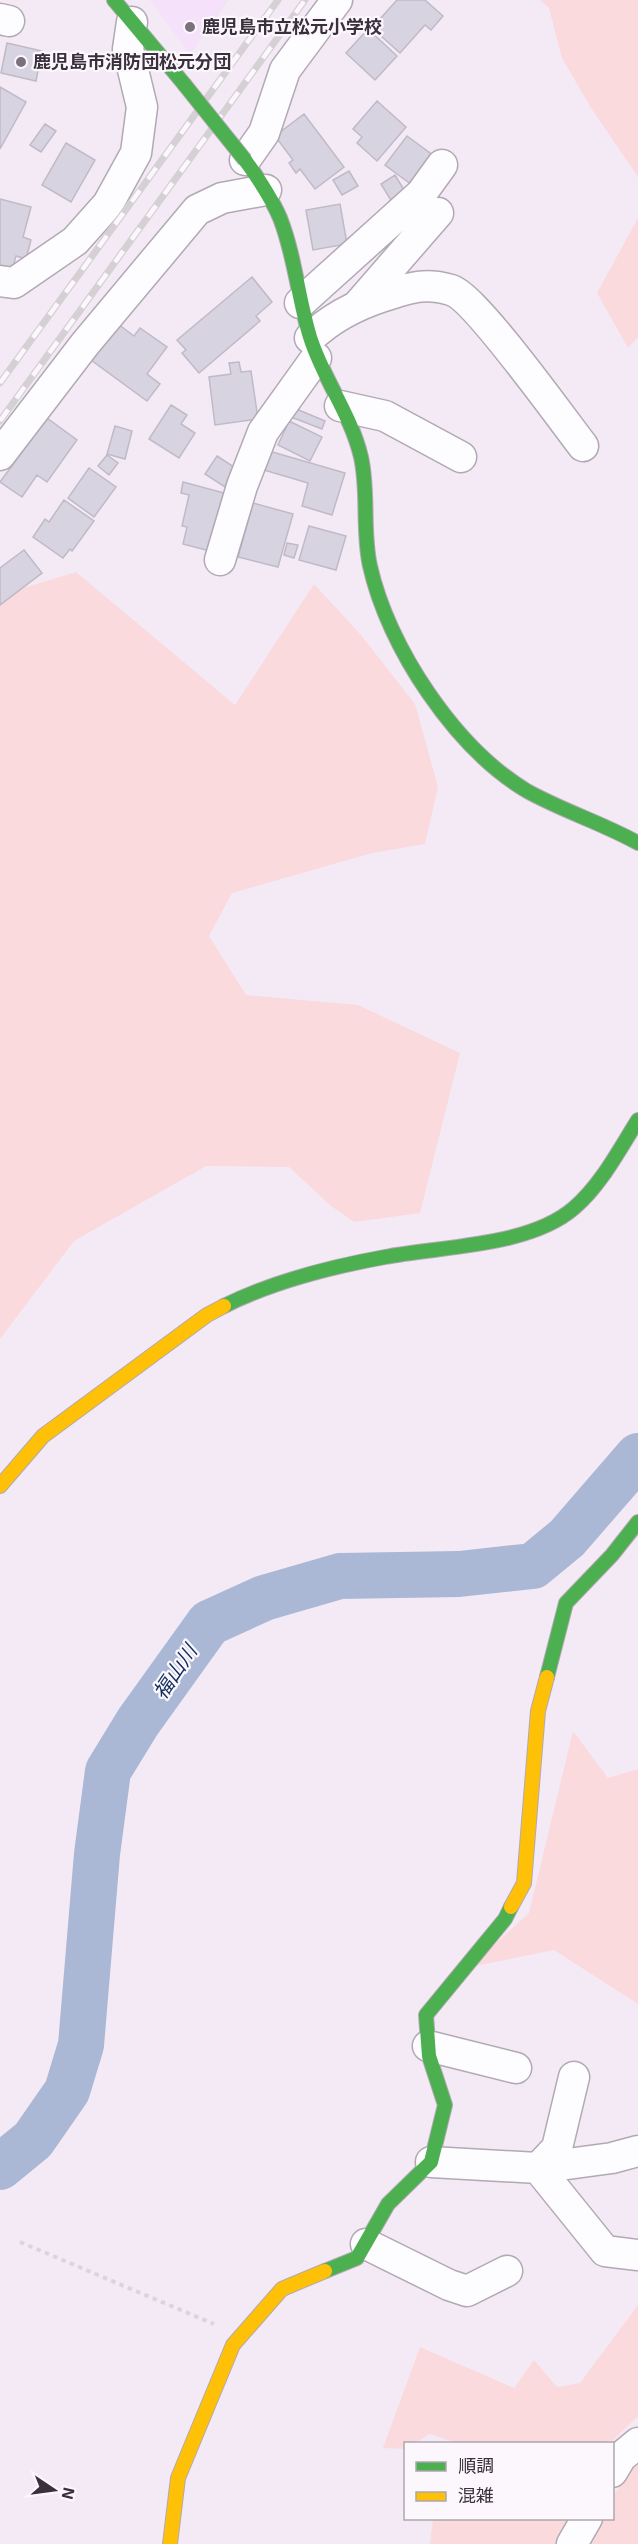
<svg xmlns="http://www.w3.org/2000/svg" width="638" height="2544" font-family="'Exo 2','Noto Sans JP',sans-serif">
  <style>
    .built { fill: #f5e1fa }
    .green { fill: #fadadd }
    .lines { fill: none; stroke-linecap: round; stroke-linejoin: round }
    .river { stroke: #aab8d5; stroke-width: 46 }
    .building { fill: #d8d3e0; stroke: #bfbac6; stroke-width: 1.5 }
    .street-casing { stroke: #b1a9b3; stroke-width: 33 }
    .fast-casing { stroke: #b1a9b3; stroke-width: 16 }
    .slow-casing { stroke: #b1a9b3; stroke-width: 16 }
    .path { stroke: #d9d6da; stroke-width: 4; stroke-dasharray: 4.5 4.5; stroke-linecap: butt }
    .street { stroke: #fdfcfe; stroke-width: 30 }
    .fast { stroke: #4caf50; stroke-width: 14 }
    .slow { stroke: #ffc107; stroke-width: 14 }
    .rail-casing { stroke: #d4d0d4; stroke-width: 7 }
    .rail { stroke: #fcf7fd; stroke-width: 4.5; stroke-dasharray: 14; stroke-linecap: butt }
    .fast-bridge-casing { stroke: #b1a9b3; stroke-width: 16; stroke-linecap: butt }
    .fast-bridge { stroke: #4caf50; stroke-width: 14 }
    .poi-dot { fill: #7a717c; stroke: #fcf7fd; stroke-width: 2 }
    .labels { text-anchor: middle; stroke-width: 4.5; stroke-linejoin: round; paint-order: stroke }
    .poi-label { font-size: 18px; font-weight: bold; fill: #39303b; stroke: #fcf7fd; text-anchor: start }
    .water-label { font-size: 20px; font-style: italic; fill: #102f5d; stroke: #fcf7fd }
  </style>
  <rect width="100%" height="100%" fill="#f4eaf6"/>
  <path class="built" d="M150,0H229L190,54Z"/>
  <path class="green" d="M540,0H638V177L591,108L562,58L549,8Z
    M638,218V337L628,348L597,293Z
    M76,572L235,705L314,584L361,635L415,704L438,787L425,844L372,853L232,893L209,936L246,995L358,1005L460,1053L420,1213L354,1222L331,1206L289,1167L206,1166L74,1241L0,1339V595Z
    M573,1731L608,1778L638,1769V2004L554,1950L470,1967L529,1913Z
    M638,2305V2416L610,2443H457L430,2434L415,2443L406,2444L405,2449L383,2448L420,2347L514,2388L534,2360L557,2387L580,2383Z
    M638,2461V2544H590L598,2519L612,2518L613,2496Z
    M433,2519H569L560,2544H430Z"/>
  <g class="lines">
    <path class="river" d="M0,2167L33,2140L67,2091L81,2045L97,1854L108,1771L138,1722L209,1623L264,1598L340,1576L459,1574L533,1566L567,1538L638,1456"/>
  </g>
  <path class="building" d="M397,0H425L443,16L431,30L425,25L400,53L372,28Z
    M368,29L397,56L375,80L346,53Z
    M7,43L42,51L36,81L1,73Z
    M0,87L26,102L0,149Z
    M377,101L406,127L377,161L357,143L362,137L353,129Z
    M304,114L344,167L315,189L300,169L296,173L289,163L293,160L275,136Z
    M45,124L56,131L41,152L30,145Z
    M407,136L434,156L412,185L385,165Z
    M66,143L95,160L71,202L42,185Z
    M349,171L358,186L342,195L333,180Z
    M395,175L406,193L392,202L381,184Z
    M0,199L31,207L23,237L31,240L26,259L16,256L11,274L0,271Z
    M340,204L347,244L313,250L306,210Z
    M252,277L272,302L256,316L260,321L199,373L182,353L186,350L177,340Z
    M118,324L134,336L140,328L167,347L147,374L160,384L147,401L91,360Z
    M239,362L241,372L251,371L258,419L215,425L209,377L231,374L229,363Z
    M171,405L187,415L181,424L195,433L179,458L149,439Z
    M294,408L325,421L322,429L291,417Z
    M47,418L77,440L47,482L37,475L22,497L0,482Z
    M289,421L322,437L310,461L278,445Z
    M115,426L132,431L125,459L107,454Z
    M269,451L345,473L332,515L302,506L308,483L264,470Z
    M107,455L118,463L109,475L98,466Z
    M217,456L237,469L225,487L205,474Z
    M89,468L116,487L94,517L68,498Z
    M183,482L224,493L210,551L183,544L187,527L182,526L189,495L181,493Z
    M64,500L94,521L72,551L70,549L63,558L33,537L45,519L49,522Z
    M253,503L293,514L278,567L238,557Z
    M309,526L346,536L336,570L299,560Z
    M287,543L298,545L294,558L284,555Z
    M24,550L42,573L0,605V568Z"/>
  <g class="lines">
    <defs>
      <path id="street" d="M0,19L9,21
        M245,160L264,133L285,70L337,0
        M0,281L14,283L75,241L108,204L136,153L142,107L128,49L132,22
        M300,303L421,194L442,165
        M358,305L438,213
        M310,338C332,317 356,305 384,296C410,288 424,282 451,290C475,297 562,419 583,446
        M340,406L385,416L461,457
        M0,455L85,344L197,210L222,198L266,190
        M220,560L242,486L263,432L316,358
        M428,2046L516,2068
        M638,2151L612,2158L538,2168L605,2251L638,2255
        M431,2162L538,2168L557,2148L574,2077
        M366,2244L449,2285L467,2291L507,2271
        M612,2472L621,2457L638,2443
        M572,2544L587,2518"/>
      <path id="fast" d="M114,0L184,84
        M245,160C258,178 271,197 280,218C295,256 298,298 310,337C323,379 351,414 361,457C369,493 362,530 370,566C388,647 455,748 527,791C563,811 602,823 638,843
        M224,1306C274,1281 330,1267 385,1257C441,1246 529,1247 574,1208C601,1185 619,1150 638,1120
        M547,1677L566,1603L612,1555L638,1522
        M325,2271L357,2258L388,2204L431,2162L445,2105L429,2056L426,2015L505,1919L511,1907"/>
      <path id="slow" d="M0,1486L43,1436L207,1315L224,1306
        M511,1907L524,1883L538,1711L547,1677
        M170,2544L178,2478L233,2345L282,2289L325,2271"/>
    </defs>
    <use href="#street" class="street-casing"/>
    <use href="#fast" class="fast-casing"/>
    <use href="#slow" class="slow-casing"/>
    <path class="path" d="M20,2242L214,2324"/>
    <use href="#street" class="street"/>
    <use href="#fast" class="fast"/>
    <use href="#slow" class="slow"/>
    <defs>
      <path id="rail" d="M0,383L278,0
        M0,421L305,0"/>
    </defs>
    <use href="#rail" class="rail-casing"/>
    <use href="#rail" class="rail"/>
    <defs>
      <path id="fast-bridge" d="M184,84L245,160"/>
    </defs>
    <use href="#fast-bridge" class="fast-bridge-casing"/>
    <use href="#fast-bridge" class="fast-bridge"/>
  </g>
  <g class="poi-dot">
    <circle cx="190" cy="27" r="6"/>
    <circle cx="21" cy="62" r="6"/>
  </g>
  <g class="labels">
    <g class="poi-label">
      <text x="202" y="33">鹿児島市立松元小学校</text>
      <text x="33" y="68">鹿児島市消防団松元分団</text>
    </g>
    <g class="water-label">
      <text transform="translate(175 1672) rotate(-56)" y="7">福山川</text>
    </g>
  </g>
  <rect x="404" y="2442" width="210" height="78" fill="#fcf7fd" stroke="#aea7af" stroke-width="1.5"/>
  <rect x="416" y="2462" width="30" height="9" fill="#4caf50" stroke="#aea7af" stroke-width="1.5"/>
  <text x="458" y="2472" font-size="18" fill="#39303b">順調</text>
  <rect x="416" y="2492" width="30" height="9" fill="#ffc107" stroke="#aea7af" stroke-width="1.5"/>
  <text x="458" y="2502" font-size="18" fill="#39303b">混雑</text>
  <g transform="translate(54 2490) rotate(103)" stroke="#fcf7fd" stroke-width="4.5" paint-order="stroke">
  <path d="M0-4.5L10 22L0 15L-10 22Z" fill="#39303b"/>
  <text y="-9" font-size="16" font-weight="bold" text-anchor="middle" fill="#39303b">N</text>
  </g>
</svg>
